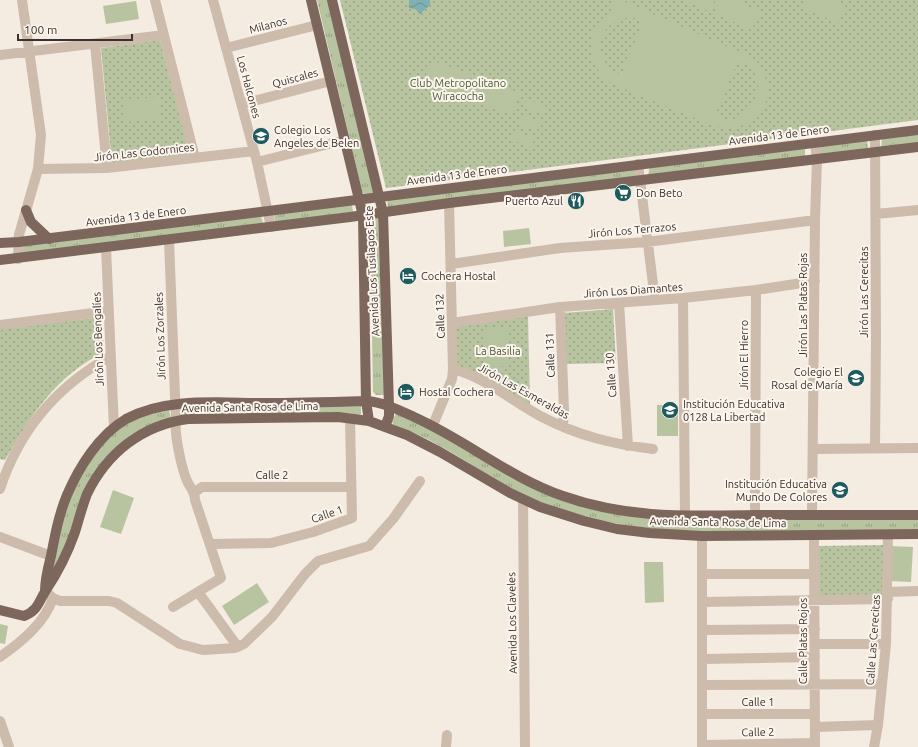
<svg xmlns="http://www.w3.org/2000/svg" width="918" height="747" font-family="Ubuntu,sans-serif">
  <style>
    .grass { fill: url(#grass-tufts) }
    .park { fill: url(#park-dots) }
    .garden { fill: #b8c4a0; fill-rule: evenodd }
    .water { fill: url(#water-waves) }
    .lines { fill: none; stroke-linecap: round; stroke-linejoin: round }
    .minor { stroke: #cdbbac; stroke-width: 10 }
    .major { stroke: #7d675c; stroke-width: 10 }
    .labels { text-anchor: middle; stroke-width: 4; stroke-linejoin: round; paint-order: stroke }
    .street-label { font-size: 11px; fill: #3b302b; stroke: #fbf5ee }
    .park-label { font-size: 11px; fill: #4a5a2e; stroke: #fbf5ee }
    .poi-label { font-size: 11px; fill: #3b302b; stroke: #fbf5ee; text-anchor: start }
  </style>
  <defs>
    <pattern id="grass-tufts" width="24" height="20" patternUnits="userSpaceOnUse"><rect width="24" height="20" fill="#b8c4a0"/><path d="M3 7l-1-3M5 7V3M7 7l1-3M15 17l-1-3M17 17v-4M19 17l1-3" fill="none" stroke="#97a083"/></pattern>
    <pattern id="park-dots" width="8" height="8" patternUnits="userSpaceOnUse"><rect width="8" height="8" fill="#b8c4a0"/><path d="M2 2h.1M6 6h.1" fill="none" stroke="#97a083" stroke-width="1.8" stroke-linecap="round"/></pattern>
    <pattern id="water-waves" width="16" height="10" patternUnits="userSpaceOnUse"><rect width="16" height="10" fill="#7fb0b2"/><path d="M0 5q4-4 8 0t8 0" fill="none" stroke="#699091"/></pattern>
  </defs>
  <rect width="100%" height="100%" fill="#f4ebe1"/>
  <path class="grass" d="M317,0H329L374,194H364L362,191Z
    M918,133V144L881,149L882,138Z
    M867,139L868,149L821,156L819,145Z
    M805,149V158L648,175L650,166Z
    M637,169L636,179L388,208L387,199Z
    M352,204L353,212L275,222L274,214Z
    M261,216L263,223L22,254V248L25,245Z
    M372,218H378L385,395H376L373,392L370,222Z
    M361,406V414L359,415L183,416H181L180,408Z
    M169,410L171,419L141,429L132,434L108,456L64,553L48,578C60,524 76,456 126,424C139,416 155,413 169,410Z
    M396,413L410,418L535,488L688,520L918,519V530C868,530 817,531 767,531C695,532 626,532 557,509C499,490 453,445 394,425L392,422Z"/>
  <path class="park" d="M340,0H918V120L386,188Z
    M160,40L190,154L112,164L101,48Z
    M613,309L616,363L565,364L564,313Z
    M528,315L530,406L456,367L455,326Z
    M102,317L104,352C56,376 31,415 5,460L0,459V329Z
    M885,545L884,597L819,596L818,546Z"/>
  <path class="garden" d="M615,0H621L751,57L757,61L765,75L768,90L767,99L764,108L754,120L736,128L714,126L612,84C583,64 583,26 616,10L613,7ZM623,18H635L643,22L621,75C593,63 594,28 623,18ZM738,61C778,74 752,134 715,116Z
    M684,0H715L710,12Z
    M720,0H735L760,11L752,30L714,13Z
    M805,0H835L846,5L838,23L801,7Z
    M136,1L139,19L106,24L103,6Z
    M432,60L471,75L463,97L423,82Z
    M480,78L520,93L511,115L472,100Z
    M159,97L160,120L125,122L124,100Z
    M527,99L546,106L543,115L523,108Z
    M521,115L541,122L537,131L518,124Z
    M515,131L535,138L531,147L512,140Z
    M529,228L531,244L504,247L503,231Z
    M485,329H507L509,366L486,367Z
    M657,405H678V436H657Z
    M113,490L134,498L121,534L100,527Z
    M891,546L913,547L911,582L889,581Z
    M644,562H663L664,602L645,603Z
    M257,583L269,602L234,625L222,606Z
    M0,624L8,626L5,644L0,643Z"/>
  <path class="water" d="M409,0H430V5L420,14L415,9L409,8Z"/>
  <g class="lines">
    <path class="minor" d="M155,0L195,158
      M213,0L257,162L271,227
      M95,44L107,168
      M226,48L317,25
      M0,55L164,35
      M242,104L331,81
      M875,135L876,337L875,448
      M257,162L345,140
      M638,164L655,300
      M38,169L107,168L254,151
      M876,214L918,210
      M169,240L176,421C174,434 182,471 188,483C192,490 195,492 195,500L221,578L173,607
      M106,248L114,428
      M18,259L19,235L38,169L41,135L22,0
      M451,264L560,248L647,242L815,220
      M683,298L685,516
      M619,303L628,446
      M560,307L564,410L563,426
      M452,323L560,307L683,298L756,290L815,281
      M0,325L109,311
      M453,369C486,378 512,401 542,417C579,436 612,444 653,449
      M433,425L452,379L453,369L449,203
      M814,449L918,448
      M0,489C19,431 57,386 111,356
      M195,492L202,487H351
      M523,499L525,747
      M755,515L756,290
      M812,515L815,220L817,159L815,143
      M814,535L815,747
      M702,536V747
      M0,537L51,556
      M211,544L271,543L313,532L352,518L350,417
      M702,574H814
      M45,591L53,598L60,601H109L117,603L180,644L203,650L235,648L244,644L272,617L305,574L318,561L369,546L393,519L420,481
      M198,592L238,647
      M888,592L918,591
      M702,602L888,599
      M702,630L815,629
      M815,644H886
      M0,657C21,642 45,623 53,598
      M702,659L815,657
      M702,685L882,684
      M702,714H815
      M0,721L9,747
      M815,727L878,725
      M702,745L815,743
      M446,747L447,735
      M874,747L878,725L886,644L888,534"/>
    <path class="major" d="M311,0L363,216L366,401L369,421
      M332,0L383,213L389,406V416L385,427
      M26,210L31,222L49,239
      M0,243L19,242L918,130
      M0,260L350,217L449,203L918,147
      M45,591C45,579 48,568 51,556C55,535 59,514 67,495C79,467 99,435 126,419C166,397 219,403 263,403C297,403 332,402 366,401C383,402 399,410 414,417C466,440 510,478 563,496C629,519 687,516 755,515C809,515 864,515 918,515
      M0,610L24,616C38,611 39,601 46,590C58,572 68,552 75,532C79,519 82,507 87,494C107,453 142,425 188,419L338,417L369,421L407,435L440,452L510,493L540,507L584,521L617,529L650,533L702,536L918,534"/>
  </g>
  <defs>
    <symbol id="school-disc" viewBox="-11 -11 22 22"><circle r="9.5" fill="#1f5a5e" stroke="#fbf5ee"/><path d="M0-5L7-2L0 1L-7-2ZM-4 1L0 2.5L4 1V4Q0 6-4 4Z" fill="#fff"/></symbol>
    <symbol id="supermarket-disc" viewBox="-11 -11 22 22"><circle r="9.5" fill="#1f5a5e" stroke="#fbf5ee"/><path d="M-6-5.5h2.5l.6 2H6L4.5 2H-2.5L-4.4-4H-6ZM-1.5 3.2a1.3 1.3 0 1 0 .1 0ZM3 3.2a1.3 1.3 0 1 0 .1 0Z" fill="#fff"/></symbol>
    <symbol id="restaurant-disc" viewBox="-11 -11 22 22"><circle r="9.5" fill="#1f5a5e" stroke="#fbf5ee"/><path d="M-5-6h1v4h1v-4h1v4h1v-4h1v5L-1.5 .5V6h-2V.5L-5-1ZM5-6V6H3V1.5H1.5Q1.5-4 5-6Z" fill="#fff"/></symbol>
    <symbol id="hotel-disc" viewBox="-11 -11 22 22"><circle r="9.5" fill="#1f5a5e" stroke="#fbf5ee"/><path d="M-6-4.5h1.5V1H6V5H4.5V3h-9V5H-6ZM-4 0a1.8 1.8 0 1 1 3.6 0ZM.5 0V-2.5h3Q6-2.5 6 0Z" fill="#fff"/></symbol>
  </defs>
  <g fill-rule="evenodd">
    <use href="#school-disc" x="251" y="126" width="20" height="20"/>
    <use href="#supermarket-disc" x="613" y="183" width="20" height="20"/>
    <use href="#restaurant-disc" x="566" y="191" width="20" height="20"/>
    <use href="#hotel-disc" x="398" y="266" width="20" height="20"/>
    <use href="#school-disc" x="846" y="368" width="20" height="20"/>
    <use href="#hotel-disc" x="396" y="382" width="20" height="20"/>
    <use href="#school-disc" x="660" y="400" width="20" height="20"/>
    <use href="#school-disc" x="830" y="480" width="20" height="20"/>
  </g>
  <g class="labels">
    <g class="street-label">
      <text transform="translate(268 25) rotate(-15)" y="4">Milanos</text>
      <text transform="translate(295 78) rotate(-15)" y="4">Quiscales</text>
      <text transform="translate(249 87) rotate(75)" y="4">Los Halcones</text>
      <text transform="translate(779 135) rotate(-7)" y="4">Avenida 13 de Enero</text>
      <text transform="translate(144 152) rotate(-6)" y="4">Jirón Las Codornices</text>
      <text transform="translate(457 175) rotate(-7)" y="4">Avenida 13 de Enero</text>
      <text transform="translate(136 216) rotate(-7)" y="4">Avenida 13 de Enero</text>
      <text transform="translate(632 230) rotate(-5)" y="4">Jirón Los Terrazos</text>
      <text transform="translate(372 271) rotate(-93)" y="4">Avenida Los Tusilagos Este</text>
      <text transform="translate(633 290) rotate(-4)" y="4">Jirón Los Diamantes</text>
      <text transform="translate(864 292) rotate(-90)" y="4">Jirón Las Cerecitas</text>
      <text transform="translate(803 305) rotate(-90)" y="4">Jirón Las Platas Rojas</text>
      <text transform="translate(440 316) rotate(-92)" y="4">Calle 132</text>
      <text transform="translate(160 336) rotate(-92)" y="4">Jirón Los Zorzales</text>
      <text transform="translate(98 339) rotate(-92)" y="4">Jirón Los Bengalíes</text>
      <text transform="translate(550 355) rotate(-92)" y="4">Calle 131</text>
      <text transform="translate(744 355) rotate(-90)" y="4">Jirón El Hierro</text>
      <text transform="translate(611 375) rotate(-94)" y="4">Calle 130</text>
      <text transform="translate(524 391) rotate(29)" y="4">Jirón Las Esmeraldas</text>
      <text transform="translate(250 407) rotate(-1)" y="4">Avenida Santa Rosa de Lima</text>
      <text x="272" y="479">Calle 2</text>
      <text transform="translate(327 514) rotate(-19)" y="4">Calle 1</text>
      <text transform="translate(718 522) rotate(1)" y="4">Avenida Santa Rosa de Lima</text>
      <text transform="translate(512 623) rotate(-91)" y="4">Avenida Los Claveles</text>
      <text transform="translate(873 640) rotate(-86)" y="4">Calle Las Cerecitas</text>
      <text transform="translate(803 641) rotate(-90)" y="4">Calle Platas Rojos</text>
      <text x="758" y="706">Calle 1</text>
      <text transform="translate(758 732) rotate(-1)" y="4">Calle 2</text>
    </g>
    <g class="park-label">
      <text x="458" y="87">Club Metropolitano<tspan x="458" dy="13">Wiracocha</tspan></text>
      <text x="498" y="355">La Basilia</text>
    </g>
    <g class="poi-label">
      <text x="274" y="134">Colegio Los<tspan x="274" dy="13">Angeles de Belen</tspan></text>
      <text x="636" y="197">Don Beto</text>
      <text x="563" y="205" text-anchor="end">Puerto Azul</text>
      <text x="421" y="280">Cochera Hostal</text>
      <text x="843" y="376" text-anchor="end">Colegio El<tspan x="843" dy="13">Rosal de María</tspan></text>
      <text x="419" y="396">Hostal Cochera</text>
      <text x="683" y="408">Institución Educativa<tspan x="683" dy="13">0128 La Libertad</tspan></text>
      <text x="827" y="488" text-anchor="end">Institución Educativa<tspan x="827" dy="13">Mundo De Colores</tspan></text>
    </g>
  </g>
  <path d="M18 34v6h114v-6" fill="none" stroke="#3b302b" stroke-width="2"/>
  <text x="24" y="34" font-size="12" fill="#3b302b" stroke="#fbf5ee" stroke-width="3" paint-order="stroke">100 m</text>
</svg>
